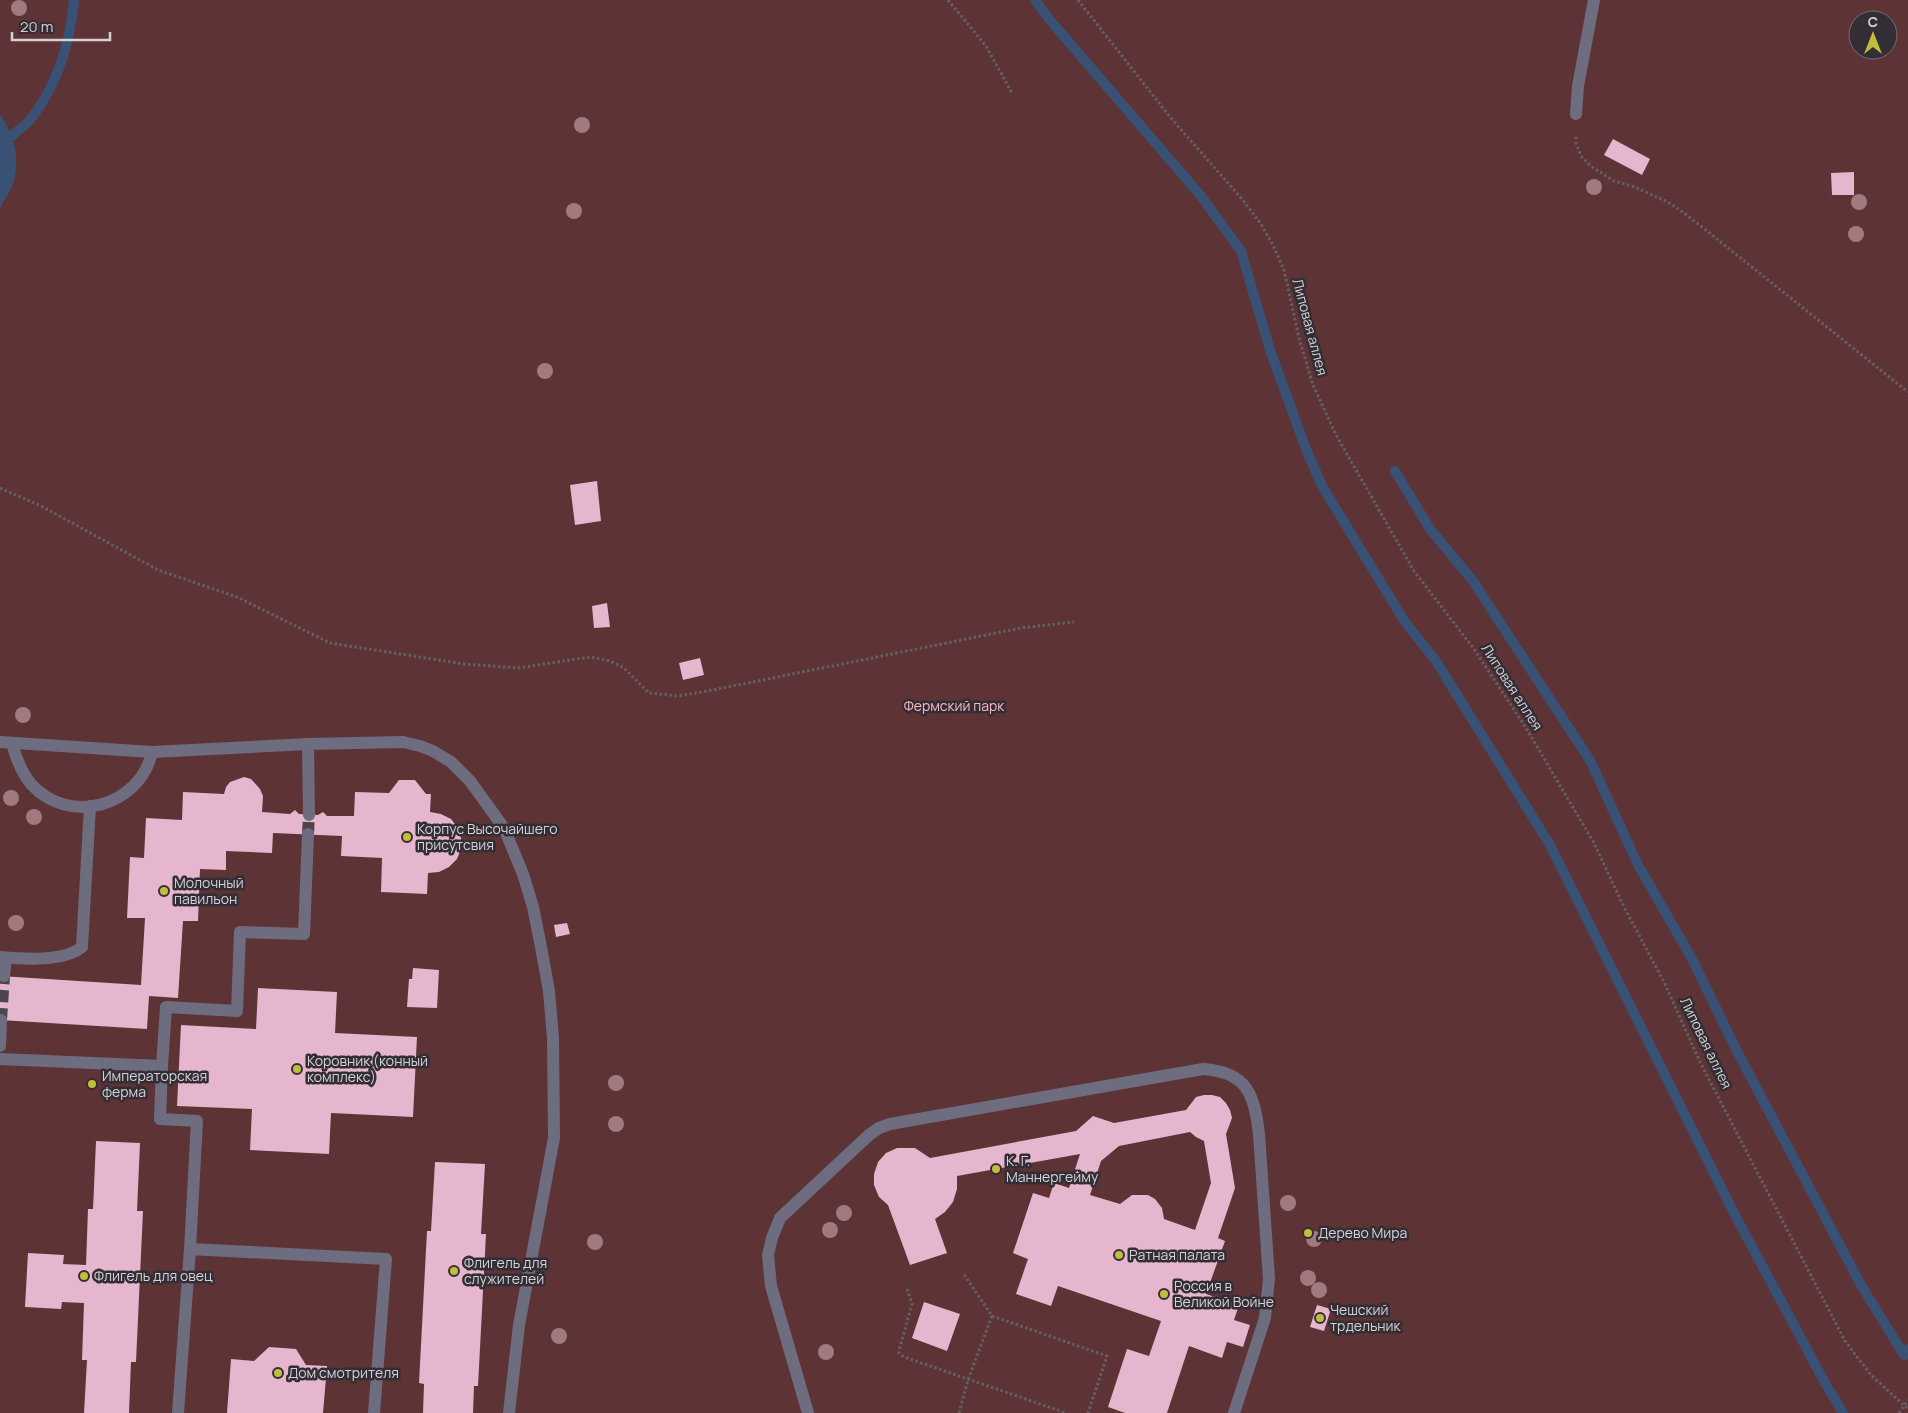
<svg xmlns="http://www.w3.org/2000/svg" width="1908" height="1413" font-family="Manrope,sans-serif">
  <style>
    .green { fill: #5e3335; fill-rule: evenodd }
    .water { fill: #395174 }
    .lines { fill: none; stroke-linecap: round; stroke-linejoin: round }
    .stream { stroke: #395174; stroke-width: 10 }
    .building { fill: #e6b5ce; fill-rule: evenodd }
    .minor-tunnel { stroke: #4b464d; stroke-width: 12; stroke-dasharray: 12 6; stroke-linecap: butt }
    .path { stroke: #645f65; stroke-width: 3; stroke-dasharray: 2.5 2.5; stroke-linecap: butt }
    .minor { stroke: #6e6d80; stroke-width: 12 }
    .tree { fill: #a07a7e }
    .poi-dot { fill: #c3bd3e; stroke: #332e35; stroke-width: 2 }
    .labels { text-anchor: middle; stroke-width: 5; stroke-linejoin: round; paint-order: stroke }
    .street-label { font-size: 14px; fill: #d4d1d5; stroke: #332e35 }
    .park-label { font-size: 14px; fill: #fab8ba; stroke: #332e35 }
    .poi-label { font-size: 14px; fill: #d4d1d5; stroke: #332e35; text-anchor: start }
  </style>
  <rect width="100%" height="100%" fill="#332e35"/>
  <path class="green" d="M0,0H1908V1413H0ZM1858,20H1888V50H1858Z"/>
  <path class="water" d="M0,114C14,134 21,159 13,184C10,192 4,200 0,208Z"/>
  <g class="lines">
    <path class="stream" d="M1035,0L1049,19L1201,196L1241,251L1271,353L1306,449L1322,486L1405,622L1436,661L1550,845L1735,1215L1825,1383L1843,1413
      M12,136C18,130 25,126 30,120C57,86 70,43 74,0
      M1395,471L1430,529L1473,581L1591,762L1638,865L1691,957L1738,1053L1861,1285L1904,1355L1908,1349"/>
  </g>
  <path class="building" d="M1613,139L1650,159L1642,175L1604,155Z
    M1854,172V195H1832L1831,173Z
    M597,481L601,521L575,525L570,485Z
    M607,603L610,627L594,628L592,606Z
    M700,658L704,675L683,680L679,663Z
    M244,777L251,779L260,789L263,796L262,812L290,814L295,810L299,814L318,815L323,812L327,816H354L355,792L389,793L399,780H415L426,794H431L430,812L441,814L451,819L458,828L461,838V849L457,859L449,867L439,872L428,873L427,894L381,892L382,858L341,856L342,836L273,833L272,853L226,851V870L200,869L198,921H183L178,998L149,996L147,1029L0,1020V976L141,985L145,918H127L130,857L144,858L146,818L182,820L183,792L224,794L226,787L230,782Z
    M567,923L570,934L556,937L554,925Z
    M413,968L439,970L437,1008L407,1007L409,979H412Z
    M258,988L337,992L335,1033L417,1037L413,1117L331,1113L329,1154L250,1150L252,1109L177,1106L181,1025L256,1029Z
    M1204,1095H1212L1220,1097L1226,1103L1230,1110L1232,1118L1226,1134L1235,1188L1218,1238L1225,1241L1206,1294L1239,1305L1234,1320L1250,1325L1243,1347L1227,1342L1222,1358L1189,1346L1167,1413H1125L1108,1407L1127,1349L1149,1356L1161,1321L1058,1286L1051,1306L1016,1294L1028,1259L1013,1253L1033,1193L1049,1198L1054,1183L1069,1188L1080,1154L957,1176V1189L953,1202L945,1212L935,1219L947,1253L910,1265L888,1205L879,1197L874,1185V1174L878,1162L886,1153L897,1148H915L930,1158L1076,1131L1093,1116L1114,1123L1186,1110L1196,1097ZM1190,1132L1196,1137L1204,1141L1211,1183L1195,1230L1164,1219L1162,1208L1155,1199L1148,1195H1132L1120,1204L1090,1195L1101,1161L1119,1146Z
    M96,1141L140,1143L137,1211H143L136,1362H131L129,1413H84L87,1360H82L84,1303L62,1302L61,1309L25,1307L28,1253L64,1255L63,1264L86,1265L88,1209H93Z
    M435,1162L485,1164L481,1234H486L478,1386H474L473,1413H423L424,1384L419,1383L427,1231H431Z
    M924,1302L960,1314L947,1351L912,1338Z
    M1317,1305L1331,1309L1324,1331L1310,1327Z
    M269,1347L296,1349L306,1365L327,1366L323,1413H227L231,1359L254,1361Z"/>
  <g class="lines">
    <path class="minor-tunnel" d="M308,834L309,815
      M1,1020L4,976"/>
    <path class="path" d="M948,0L986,46L1012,93
      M1078,0L1170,117L1242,199L1261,224L1273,245L1284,270L1299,338L1313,385L1336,435L1414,571L1474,649L1526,728L1594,843L1624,907L1664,982L1700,1062L1845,1341L1871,1375L1908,1409
      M1576,137V143L1581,156L1592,167L1614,181L1632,186L1668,202L1687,215L1908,392
      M0,488L43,507L158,570L237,597L330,643L464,664L518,668L590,657L610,661L624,668L649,693L678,696L713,690L1021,628L1074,622
      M907,1289L912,1304L900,1347L899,1353L904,1357L1066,1413
      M992,1316L1107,1356L1088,1413
      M959,1413L968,1380L992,1316L963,1273
      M1899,1413L1908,1400"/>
    <path class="minor" d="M1576,114L1578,86L1594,0
      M0,742L152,752L308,744L403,742L420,746L433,751L451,762L470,781L504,828L523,874L533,907L541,947L549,991L553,1038L554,1138L519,1325L509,1413
      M12,743C16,758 21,772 31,784C69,826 140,807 152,752
      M308,744L309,815
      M0,957C23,959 64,962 82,947L90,806
      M4,976L6,958
      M0,1046L1,1020
      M0,1059L162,1066L160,1119L197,1121L190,1249
      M162,1066L166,1007L237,1011L240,932L304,934L308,834
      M178,1413L190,1249L386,1259L374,1413
      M808,1413L771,1286L768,1255L772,1238L780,1218L869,1135L879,1128L890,1124L1203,1069C1248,1072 1254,1095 1259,1134L1269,1279L1265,1318L1234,1413"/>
  </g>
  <g class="tree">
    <circle cx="19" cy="8" r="8"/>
    <circle cx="582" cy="125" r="8"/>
    <circle cx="1594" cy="187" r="8"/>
    <circle cx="1859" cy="202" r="8"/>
    <circle cx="574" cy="211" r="8"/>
    <circle cx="1856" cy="234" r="8"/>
    <circle cx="545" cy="371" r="8"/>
    <circle cx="23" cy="715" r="8"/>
    <circle cx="11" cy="798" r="8"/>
    <circle cx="34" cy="817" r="8"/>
    <circle cx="16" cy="923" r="8"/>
    <circle cx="616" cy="1083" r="8"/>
    <circle cx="616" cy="1124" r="8"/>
    <circle cx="1288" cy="1203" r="8"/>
    <circle cx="844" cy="1213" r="8"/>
    <circle cx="830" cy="1230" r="8"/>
    <circle cx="1314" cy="1239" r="8"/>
    <circle cx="595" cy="1242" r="8"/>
    <circle cx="1308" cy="1278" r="8"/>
    <circle cx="1319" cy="1290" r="8"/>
    <circle cx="559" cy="1336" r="8"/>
    <circle cx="826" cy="1352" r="8"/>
  </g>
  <g class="poi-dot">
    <circle cx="407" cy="837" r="5"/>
    <circle cx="164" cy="891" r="5"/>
    <circle cx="297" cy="1069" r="5"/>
    <circle cx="92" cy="1084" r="5"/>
    <circle cx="996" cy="1169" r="5"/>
    <circle cx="1308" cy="1233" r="5"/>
    <circle cx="1119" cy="1255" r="5"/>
    <circle cx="454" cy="1271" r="5"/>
    <circle cx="84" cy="1276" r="5"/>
    <circle cx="1164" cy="1294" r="5"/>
    <circle cx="1320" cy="1318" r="5"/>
    <circle cx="278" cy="1373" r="5"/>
  </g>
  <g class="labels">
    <g class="street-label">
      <text transform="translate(1310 327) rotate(75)" y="5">Липовая аллея</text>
      <text transform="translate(1512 687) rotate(57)" y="5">Липовая аллея</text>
      <text transform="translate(1706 1043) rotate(64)" y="5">Липовая аллея</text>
    </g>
    <g class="park-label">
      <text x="954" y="711">Фермский парк</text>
    </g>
    <g class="poi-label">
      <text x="417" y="834">Корпус Высочайшего<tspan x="417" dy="16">присутсвия</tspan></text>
      <text x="174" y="888">Молочный<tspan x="174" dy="16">павильон</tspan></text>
      <text x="307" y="1066">Коровник (конный<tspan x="307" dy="16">комплекс)</tspan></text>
      <text x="102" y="1081">Императорская<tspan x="102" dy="16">ферма</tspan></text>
      <text x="1006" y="1166">К. Г.<tspan x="1006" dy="16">Маннергейму</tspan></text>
      <text x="1318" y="1238">Дерево Мира</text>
      <text x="1129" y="1260">Ратная палата</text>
      <text x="464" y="1268">Флигель для<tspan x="464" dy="16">служителей</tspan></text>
      <text x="94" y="1281">Флигель для овец</text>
      <text x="1174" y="1291">Россия в<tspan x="1174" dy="16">Великой Войне</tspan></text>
      <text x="1330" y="1315">Чешский<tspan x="1330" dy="16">трдельник</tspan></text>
      <text x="288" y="1378">Дом смотрителя</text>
    </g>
  </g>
  <g transform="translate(1873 35)"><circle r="24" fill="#332e35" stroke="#736f75"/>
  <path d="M0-4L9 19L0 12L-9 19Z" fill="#c3bd3e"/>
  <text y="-8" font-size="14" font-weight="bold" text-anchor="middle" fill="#d4d1d5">С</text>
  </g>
  <path d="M12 32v8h98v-8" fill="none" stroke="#d4d1d5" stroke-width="2.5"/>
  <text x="20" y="32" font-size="15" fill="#d4d1d5" stroke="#332e35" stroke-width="4" paint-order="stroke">20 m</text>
</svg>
